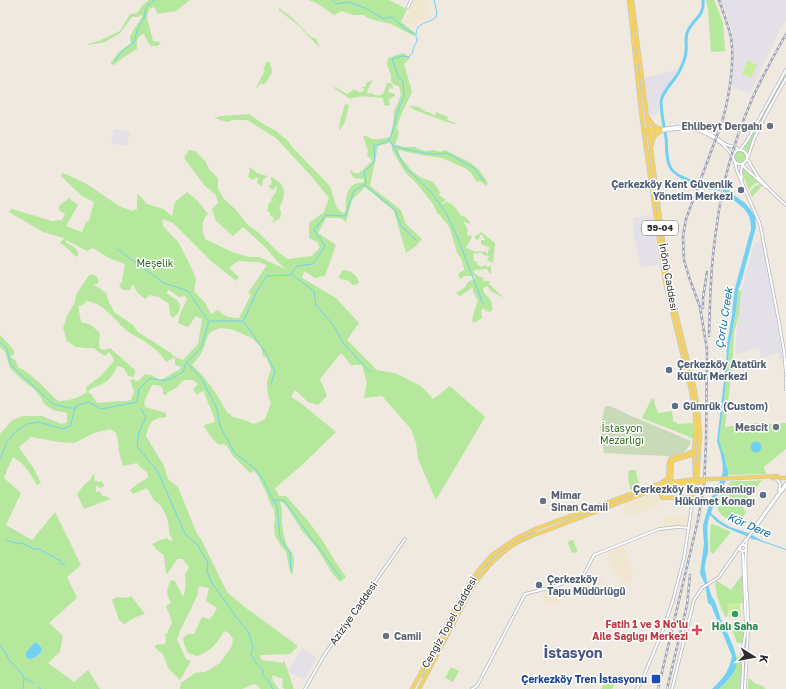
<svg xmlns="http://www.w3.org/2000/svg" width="786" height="689" font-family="'Golos Text',sans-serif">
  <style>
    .industrial { fill: #e3e0e8 }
    .education { fill: #f1e6d0 }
    .green { fill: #b5e79c; fill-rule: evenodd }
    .cemetery { fill: #c8dab7 }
    .pitch { fill: #c9ee98 }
    .water { fill: #72d1f3 }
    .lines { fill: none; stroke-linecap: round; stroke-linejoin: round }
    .stream { stroke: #72d1f3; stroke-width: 1 }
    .river { stroke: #72d1f3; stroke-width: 3 }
    .tertiary-casing { stroke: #b4b6c1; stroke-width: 3.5 }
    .secondary-casing { stroke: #b4b6c1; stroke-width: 3.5 }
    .primary-casing { stroke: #c9c9c9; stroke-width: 4.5 }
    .tertiary { stroke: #fff; stroke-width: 2 }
    .secondary { stroke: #fff; stroke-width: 2 }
    .primary { stroke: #f5d25f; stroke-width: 3 }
    .rail-casing { stroke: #a2a5b8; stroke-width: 2.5 }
    .rail { stroke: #fff; stroke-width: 1; stroke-dasharray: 3; stroke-linecap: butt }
    .primary-bridge-casing { stroke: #c9c9c9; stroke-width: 4.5; stroke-linecap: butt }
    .primary-bridge { stroke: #f5d25f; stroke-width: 3 }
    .worship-dot { fill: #6b7280; stroke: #fff; stroke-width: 1.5 }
    .service-dot { fill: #5c6f8a; stroke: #fff; stroke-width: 1.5 }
    .leisure-dot { fill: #2e9e5b; stroke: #fff; stroke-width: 1.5 }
    .health-dot { fill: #e0444e; stroke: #fff; stroke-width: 1.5 }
    .transit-dot { fill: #1a4fb4; stroke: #fff; stroke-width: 1.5 }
    .labels { text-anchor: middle; stroke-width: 3; stroke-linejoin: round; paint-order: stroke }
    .shield { fill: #fff; stroke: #6d6d6d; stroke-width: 1 }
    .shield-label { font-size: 9px; font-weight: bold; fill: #2e2e2e }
    .worship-label { font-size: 10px; font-weight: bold; fill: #5b616d; stroke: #fff; text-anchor: end }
    .service-label { font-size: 10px; font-weight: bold; fill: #4e5e75; stroke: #fff; text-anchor: start }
    .park-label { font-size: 10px; fill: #2b6f19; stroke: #fff }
    .street-label { font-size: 10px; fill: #2e2e2e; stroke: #fff }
    .health-label { font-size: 10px; font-weight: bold; fill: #be3a42; stroke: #fff; text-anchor: end }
    .leisure-label { font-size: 10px; font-weight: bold; fill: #27864d; stroke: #fff }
    .transit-label { font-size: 10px; font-weight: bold; fill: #164399; stroke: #fff; text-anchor: end }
    .water-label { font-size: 11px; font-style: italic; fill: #0970a6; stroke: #fff }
    .district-label { font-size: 14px; font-weight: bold; fill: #4c5581; stroke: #fff }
  </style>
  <rect width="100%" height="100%" fill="#efe9e0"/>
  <path class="industrial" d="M721,0H786V21L780,29L750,93L731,87L734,55L732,30Z
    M678,69L668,89L660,96L658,100L659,109L657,113L655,116L649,114L644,78Z
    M114,129L130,132L127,146L111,143Z
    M652,215L659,265L641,267L634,236L633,218Z
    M762,241L772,291L783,359H779L778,353L759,359L761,357L759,349L758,348L751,349L739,354L735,353L739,301L754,243Z
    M302,648L315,656L316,660L305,678L303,679L288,671Z"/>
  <path class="education" d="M414,0H424L429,2L430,7L425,18L419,21L413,28L404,21Z
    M658,491L661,505L628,517L623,504Z
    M688,516V526L663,527L664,517Z
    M623,545L633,572L631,581L623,584L620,576L616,577L606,552Z
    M592,572L604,581L586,598L578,596L574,582L584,577L585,575Z
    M554,589L557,591L560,599L559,601L547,605L546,604L543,594V592Z"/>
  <path class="green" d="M149,0H190L176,11L158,14L154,7L149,9L147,18L153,41L159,42L161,44L157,46H151L148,42L144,34C137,35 136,43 137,49L124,57L114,65L110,63C115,59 115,56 119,52C122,49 127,47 131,44L130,37L134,29L142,17L141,14L138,17H132L120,33L105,42L89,45L88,44L99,41L120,31L130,14L137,13L143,5Z
    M309,0H389L407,9L401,22L415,33L414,36L391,24L370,19L363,15H353L342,11L334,15L318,4Z
    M706,0H714L723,23L725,51L711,52L708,9Z
    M279,8L290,16L311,37L316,39L320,48L299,26L279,10Z
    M403,53L410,58L404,64L412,92L401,115L397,127L399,133L395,145L389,143L378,146L370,186L401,210L406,224L422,239L416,246L406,253L394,211L365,187L352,200L346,222L341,218H326L318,233L336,245L325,276L315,278L304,271L302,278L336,298L359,323L347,340L377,370L395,373L421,386L433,399L450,386L485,417L436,500L418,459L416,443L411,429L382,396L364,398L367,383L362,365H351L341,353L320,379L327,396L318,405L308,402L295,390L291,397L302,404L336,432L301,466L275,488L279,496H286C298,509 310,523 320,537C329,550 336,564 346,577L340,582L332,573L316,547L302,531L287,507L282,502H280L282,511V523L284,536L287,546L292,552L294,560L293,573L291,574L289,568L286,552L281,546L275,536L274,527L275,519L274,510L270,503L265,490L257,474L254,471L250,473L233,456L227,446L223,444L219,445C213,440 208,433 204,426L207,424L213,423L215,421C213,411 207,402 204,392L203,391L197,395L193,389L198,384L193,380H184L176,388L168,392L166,395L163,394V390L161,386L156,385H152L144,402L145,407L166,413V417C151,419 150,422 146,436L164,466L168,479L178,487L197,534L201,539L225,588L228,593L246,608L298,646L290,654L261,655L260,658L263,660L283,663L284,660L294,689H285L282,687L283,679L272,675L273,681L279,689H260L258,686L254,684L242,689H180L181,683L195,673L205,672L220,663L232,646L233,639L229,633L224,631C216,645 212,650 197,656L188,653L184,644L183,638L188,634H194L201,619L202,617L210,619L214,614L217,608L206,601L209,588L199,586L197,596L180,631L177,639L186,659L191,661L180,680L168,668L163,654L155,648L156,645L165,644L166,641L165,634H167L172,622L166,606L171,603C166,594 166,589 171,580L175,581L183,597C186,591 186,581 185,574L189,567L182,559H177L168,573H166L164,555L157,550L152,544L158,541L167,538L170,541L173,540L170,535L167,517L161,506L154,500L147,488L133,494L130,490L139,483L146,479L148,477L147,472L141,468L137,463L123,466L118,448L119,446L116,433L110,429L94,433L74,443L59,442L31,437L19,447L29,462L33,467L41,483L37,485C30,473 25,464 13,457L7,470L4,478L21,493L6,525L32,540L55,512L81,565L67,577L77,598L49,623L63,636L60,652L48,663L74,682L88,670L100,689H0V434L12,420L23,416H42L61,424L66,423L67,421V413L53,410L44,404L42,399L35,390L20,378L10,368L5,352L0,347V335L14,350V355H12L11,357L16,361L18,367C33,374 46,390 58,401C69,401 78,398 87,392L86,387L102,375L114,361L113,357L109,352L105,356L100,353L94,348H87L76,347L67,341L63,328L67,316L74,304L77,293L90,274L96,276L99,281L97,284H94V285L101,289L106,293L108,300L114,312L133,325L138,332L171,353L175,357L183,360L198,344L202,319L196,316L188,327L178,323L180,314L187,299L185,296L179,297L169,290L166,293L177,300L180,305L179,312L173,318L170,315L169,304L159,297L150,295L145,299L137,292L133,284L130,290H123L119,286L122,281L125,264L109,258L93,248L87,251L66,240V243C72,245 81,250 77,257C71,254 68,247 61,244L60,242L63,240L64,238L43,232L9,212L12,209L52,221L62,220L65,214L59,210V206L69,198L78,205L66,226L82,232L86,222L89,221L94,202L82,196L61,176L63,173L87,184L119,206L132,211L137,209V194L140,196L147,204L163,209L172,216L175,202L187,192L197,200L208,214C200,222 202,229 205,239L232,252L248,257H259L283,268L285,269L276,260L265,247L243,227L233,236L216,221L212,209L218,203L216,195L205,186L184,158L189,150L195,151L206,162L209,169L218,178V189L224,199L236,210L248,225L259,233L279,253L288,259L312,256L320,247L317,242L309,238V223L324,212L329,198L312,177L276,138L247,120H232L227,122L214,118L221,116L249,114L260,122L276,131L288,141L293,148L330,186L336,206L341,212L344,213L346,210C345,201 346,190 354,184C357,183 361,183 364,182V179L354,178L350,172L351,170L354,173H359L372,161L371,159L367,156L368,151L363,136C368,136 369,138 372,139C378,140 384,138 390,137L393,124L394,111L398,103L401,94L399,86L394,85L391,81V75L387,65L388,58ZM162,219L173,223L211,261L236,281L239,277L229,268L238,261L258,262L267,265L248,293L251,295L239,318C231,318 224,317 218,310L211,314L206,304L194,291L196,279L191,267L179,243L163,226ZM86,301C105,303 115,322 130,333C134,336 139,338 144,341C152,346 161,353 166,362L175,357V365L181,367L180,369L161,380L151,375L145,374L138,381H135L134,379L130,380L134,392L131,400L126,401H119L97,403L92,395L88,392C92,387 97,387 102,384C110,380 114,374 117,366L124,368L128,376L134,377L135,370L110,348L105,350L100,349L99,343L100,333L91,325L81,322L78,306L83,305ZM221,328L231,329L252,338L261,347L263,357H266L271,369L267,382L268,396L271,403L265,419L254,424L241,419L233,417L227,412L215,392L203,376L192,365C195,361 199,357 202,352C209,340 203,332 221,328ZM38,643L41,647L40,654L32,659L25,654L33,644Z
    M267,62H270L272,72L266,83L261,85L262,81L257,88H256L265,70L263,69Z
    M786,73V75C773,99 755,127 748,154L746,150L743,148L750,138Z
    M373,80L367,91L368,94L371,93C375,96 379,96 383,94L387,83H391L393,87V89L390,87L388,92L395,94V96L389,99L390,105L387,106L384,105L383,98C372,97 360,95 350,99L334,88L335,87L347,94L353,90H356L358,92H362L365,89L362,88V87L366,86V83Z
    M345,104L349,105L345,122L339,131C339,121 343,113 345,104Z
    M410,106L419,107L426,112H429L430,113L435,116L436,112L448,117L447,120L456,123L455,124L447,122L415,110L410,107Z
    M397,145L403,147H415L424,151L434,150L440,152L445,150L471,163L480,171L488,183L486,186L480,181L477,182L471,173L465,168L442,158L421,155L398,150L400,156L412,171L420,177L433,182L440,192L439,195L446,200L442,203L443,204L446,202C454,203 457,210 461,216H464L470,222L469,224L463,221L468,230L467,234V236L470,235L472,237L466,248L477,252L480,251L483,252L485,251L488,254V250L490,248L481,244V240H485L482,235H480L479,239L477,240L474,237L480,233L481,232L495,243L493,263L487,260L488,258H489L488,255L486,256L480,252L478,254L475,253L473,254L474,261L478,262L476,264L482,267L485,265L488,267L491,266V273L490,274L487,269L475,270L473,272L478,276L484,278L483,281H490L489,284L503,297H502L489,290V288L487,286L483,288C484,299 494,295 492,311L488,312L483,308L481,311L482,318L473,323L472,320C474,314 475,307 478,301L473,291V287L460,296L456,293C459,291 463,289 465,287C468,282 468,281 475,279L474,276H465L460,279L458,274L464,270V268L461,258L457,253L450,229L447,223L444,221L440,215L437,213L433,204L417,184L405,172L392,150V147Z
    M734 157a6 6 0 1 1 12 0a6 6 0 1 1-12 0Z
    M250,167L257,173L267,176L263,180L262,186L257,183L258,178L256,177L254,180L248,177L250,171L249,168Z
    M743,168L759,182L753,185L749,190L742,173Z
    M272,177C286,185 287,194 279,208L281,212L280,218L272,223L274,219L273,217L270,216V211L267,212L269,203L272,200L271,199L276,192L277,187L276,186L275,188L272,190L269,187L268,185H271L272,181L270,178Z
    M761,184L762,186L752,197L750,192L755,186Z
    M343,270C351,270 357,275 359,282L357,284L353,285L347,280H344L339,278V276Z
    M741,290L739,314L734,332L732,368L725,427L755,423L773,424L786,423V449L764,467L766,474L728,475V471L719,440L727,373L729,349L736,311L738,291Z
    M652,398L655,400L654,402L658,413L672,411L673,421L678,424L693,423L695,439L642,418Z
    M629,470H635L636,472L640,488L633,490H631C629,484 627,476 629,470Z
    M95,474L94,480L98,482L101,481L104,485V487H102L100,488L96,485V492L99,491L103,496H106L110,499L84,509L77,494C80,490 87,481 91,479L92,476Z
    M762,480L751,494L743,507L746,512L739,523C733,522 729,520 724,517C709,505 723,492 731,481H754Z
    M653,487L654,489L562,524L561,522Z
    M711,524H713L731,532L713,554L710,551V535Z
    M532,532L533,534L494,559L483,570L481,569C494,552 513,541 532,532Z
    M573,540L577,550V552L572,553L568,543L569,541Z
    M477,574L478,576L473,584L448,630L446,629L470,584Z
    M742,575L743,603L728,604V614L726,618C720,607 716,595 715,583L717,581L731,590Z
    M131,596L145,614L136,617L124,624L119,620L112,600L117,597L127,598Z
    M743,622L744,634L742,643H737L730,623Z
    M440,640L442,642L423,679L420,677Z
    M741,656V670L740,689H719C730,679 737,673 736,657Z
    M451,667L459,671L453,682L445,678Z
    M607,676L616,682L612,689H601Z
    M748,679H750L756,684L763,686L765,689H748Z"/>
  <path class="cemetery" d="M605,406H610L629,415L691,441C688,453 676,460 665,456L604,453L600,428Z"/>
  <path class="pitch" d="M748,60L757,65L751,78L742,74Z
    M740,603L741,617H729L728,604Z"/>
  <path class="water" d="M696,183H705L721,185L720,191L700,188L695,185Z
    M725,187L734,195L745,203L751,210L755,217L756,227L742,279L738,291L736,311L729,349L727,373L719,440L728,471V478L724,477L726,466L719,448L717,441L726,363L727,344L732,315L733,301L735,288L751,229C751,214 746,210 736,202C731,198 727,194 723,191Z
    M750.5 447a5.5 5.5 0 1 1 11 0a5.5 5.5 0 1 1-11 0Z
    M722,481H726L715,500L711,513L712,514L720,521L730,527L748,533L763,541L786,549V550L754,539V540C742,533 728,530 717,522C714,520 713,517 710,515C705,527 709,540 708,552C707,558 704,564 705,570C706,579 709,589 712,597L714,600C717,606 719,613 721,620C727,633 741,656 735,670C731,678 725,683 719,689H712C722,680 730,670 732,656L711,605L708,603L705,584L700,574L704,543L703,532V525L708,508L714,491Z
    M36,642L41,647C42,653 41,653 37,656C31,659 29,662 25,654L33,644Z"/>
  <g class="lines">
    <path class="stream" d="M333,0L336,4L348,2L365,8L384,19C394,14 394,20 401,25C405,29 411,32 415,34
      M115,61L122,51L134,42L138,28L144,18L146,7L155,0
      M389,139L405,167L431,192L446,213L457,236L483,304
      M392,145L401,148L423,153L435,154L447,153L474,168L484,181
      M365,185L395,210L401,226L416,240
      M117,249L164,283L188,291L208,321
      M291,274L314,291L316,305L334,326L343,343L370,372
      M244,322L267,355L275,372L271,384
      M0,342L7,349L10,362L13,367L53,404L69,408H76
      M187,363L202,379L217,409L220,426L234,452L255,469L264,481L273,500H284L311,538L323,553L336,572L341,578
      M141,409L146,417L139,432L137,446L158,472L185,534L197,544L208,563L207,572L212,583L239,621L248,631L253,646L251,655C253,658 255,662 257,664C261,669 263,667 263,675L268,680L273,689
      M0,459L7,442L14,433L27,424L39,422L63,429L70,426L76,406L89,402L101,409L137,402L139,389L150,378C166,383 171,379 183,372L186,363L201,348L209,321H243L246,316L257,291L267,276L290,275L297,266L313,264L325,246L314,230L326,215L345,216L354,191L366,183L364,172L375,161L374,146L388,141L391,136L395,123L397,114L404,95L403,81L399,78L392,59L402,56L409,57L413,52C412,47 416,45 417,40C417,38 415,36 416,34C417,21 429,24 436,17L437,13L434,0
      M274,501L277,506L280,538L290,553L291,570
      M6,539L11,542L24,544L34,549H39L51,556H54L56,559L60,560V563L65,565
      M0,645L11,662L16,667L24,677L23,689
      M24,678L34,683
      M38,687L41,689"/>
    <path class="river" d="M698,184C693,182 688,180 684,178C672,173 668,167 667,154C666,149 667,143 666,138C664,126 661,113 661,101C662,92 674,81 679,72C682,65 686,59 686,51C687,45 685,39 687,33C692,19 705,17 703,0
      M720,485C726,474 725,465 722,453"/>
    <defs>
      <path id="tertiary" d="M408,7L411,0
        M772,192L786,205
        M742,545L746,539
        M305,689L323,657L405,539
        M472,689L477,686L525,594L552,587L583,576L594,555L659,529L678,527L689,528
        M672,689L694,600L702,588L719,577L739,548"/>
      <path id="secondary" d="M661,129L685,126H694L712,135L727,145L735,147L739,150
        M661,131C670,130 680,128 690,129C702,130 720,140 728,150C730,152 731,155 733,158
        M733 157a7 7 0 1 1 14 0a7 7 0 1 1-14 0Z
        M740,150L747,141L786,70
        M748,157L754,139L766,114L786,78
        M748,160L758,177L772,192
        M735,162L737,171L760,224L779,322L784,351L786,374
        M743,164L744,167L766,187
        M742,165L741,172L742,178
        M786,377V389
        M775,478C780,481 781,486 779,491
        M754,528L786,483
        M740 548a3 3 0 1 1 6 0a3 3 0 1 1-6 0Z
        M746,547L747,539L778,496L786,486
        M742,551L743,556L746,628L742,654L743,666L742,689
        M637,689L643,678L663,630L673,600L684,558L693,498
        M745,689C746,666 748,644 748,621C748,597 744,573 746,549"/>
      <path id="primary" d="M629,0L642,120L665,282L690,386L695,412L696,430L694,450L695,475L693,497L662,498L660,488
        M632,0L668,281L694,386L698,409L700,434L697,481
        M648,117C651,124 654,127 661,129
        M647,130L659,129
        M647,133L659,131
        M652,145C652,138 655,135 661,131
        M773,478H786
        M662,482L667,479L668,478L669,463L670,460L675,457L685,455L695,450
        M673,482L671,479L672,462L674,460L695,454
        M537,534L653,490L668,486L688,483
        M412,689L466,589L478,571L492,555L515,539L535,529L655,485L688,480
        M419,689L472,588C484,569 498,554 518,542C524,539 530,537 535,534"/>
    </defs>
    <use href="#tertiary" class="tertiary-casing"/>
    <use href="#secondary" class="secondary-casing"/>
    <use href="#primary" class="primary-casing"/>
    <use href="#tertiary" class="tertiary"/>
    <use href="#secondary" class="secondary"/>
    <use href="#primary" class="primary"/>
    <defs>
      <path id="rail" d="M703,308V298L707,272
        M709,336C710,299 711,261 717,224C722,183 734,142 750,104C760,80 773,57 786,34
        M658,689L698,520L704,486L706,443L707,350L700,307L689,277L684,260L683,236L686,219L722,122C729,98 736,58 730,33C727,22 723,11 719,0
        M667,689L687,605L690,575"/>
    </defs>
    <use href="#rail" class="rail-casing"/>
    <use href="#rail" class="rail"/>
    <defs>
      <path id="primary-bridge" d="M688,480L779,476
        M688,483L704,482"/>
    </defs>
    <use href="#primary-bridge" class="primary-bridge-casing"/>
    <use href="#primary-bridge" class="primary-bridge"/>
  </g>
  <g class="worship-dot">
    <circle cx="770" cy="126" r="4"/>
    <circle cx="776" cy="427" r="4"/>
    <circle cx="543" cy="501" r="4"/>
    <circle cx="386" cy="636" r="4"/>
  </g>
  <g class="service-dot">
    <circle cx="741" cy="190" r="4"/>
    <circle cx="669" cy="370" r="4"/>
    <circle cx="675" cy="406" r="4"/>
    <circle cx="763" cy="495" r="4"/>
    <circle cx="539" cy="585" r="4"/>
  </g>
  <circle class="leisure-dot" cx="735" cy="614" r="4"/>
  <path class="health-dot" d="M695 624h4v4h4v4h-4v4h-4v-4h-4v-4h4z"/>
  <rect class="transit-dot" x="651" y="674" width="10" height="10" rx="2"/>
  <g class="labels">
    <rect class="shield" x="642" y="221" width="36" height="14" rx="3"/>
    <g class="shield-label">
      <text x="660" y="231">59-04</text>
    </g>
    <g class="worship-label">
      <text x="762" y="130">Ehlibeyt Dergahı</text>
      <text x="768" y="431">Mescit</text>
      <text x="551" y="499" text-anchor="start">Mimar<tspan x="551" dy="12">Sinan Camii</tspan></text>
      <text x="394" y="640" text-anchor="start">Camii</text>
    </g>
    <g class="service-label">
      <text x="733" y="188" text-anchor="end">Çerkezköy Kent Güvenlik<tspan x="733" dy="12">Yönetim Merkezi</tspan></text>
      <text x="677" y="368">Çerkezköy Atatürk<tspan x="677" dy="12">Kültür Merkezi</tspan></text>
      <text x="683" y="410">Gümrük (Custom)</text>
      <text x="755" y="493" text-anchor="end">Çerkezköy Kaymakamlığı<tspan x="755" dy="12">Hükümet Konağı</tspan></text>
      <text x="547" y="583">Çerkezköy<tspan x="547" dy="12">Tapu Müdürlüğü</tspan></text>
    </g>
    <g class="park-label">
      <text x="155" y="267">Meşelik</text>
      <text x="622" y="432">İstasyon<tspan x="622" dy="12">Mezarlığı</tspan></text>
    </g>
    <g class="street-label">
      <text transform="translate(669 277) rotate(80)" y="4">İnönü Caddesi</text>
      <text transform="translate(353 613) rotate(-55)" y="4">Aziziye Caddesi</text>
      <text transform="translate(449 622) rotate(-61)" y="4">Cengiz Topel Caddesi</text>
    </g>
    <g class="health-label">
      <text x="688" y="628">Fatih 1 ve 3 No'lu<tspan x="688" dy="12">Aile Sağlığı Merkezi</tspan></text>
    </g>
    <g class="leisure-label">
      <text x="735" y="630">Halı Saha</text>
    </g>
    <g class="transit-label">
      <text x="647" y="683">Çerkezköy Tren İstasyonu</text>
    </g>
    <g class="water-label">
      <text transform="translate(724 318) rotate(-81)" y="4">Çorlu Creek</text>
      <text transform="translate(749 525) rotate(23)" y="4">Kör Dere</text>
    </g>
    <g class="district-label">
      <text x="573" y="658">İstasyon</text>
    </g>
  </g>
  <g transform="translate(754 657) rotate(101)" stroke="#ffffff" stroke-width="3" paint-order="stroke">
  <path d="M0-3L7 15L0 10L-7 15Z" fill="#2e2e2e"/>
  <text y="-6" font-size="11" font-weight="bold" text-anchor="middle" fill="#2e2e2e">K</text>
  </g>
</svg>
